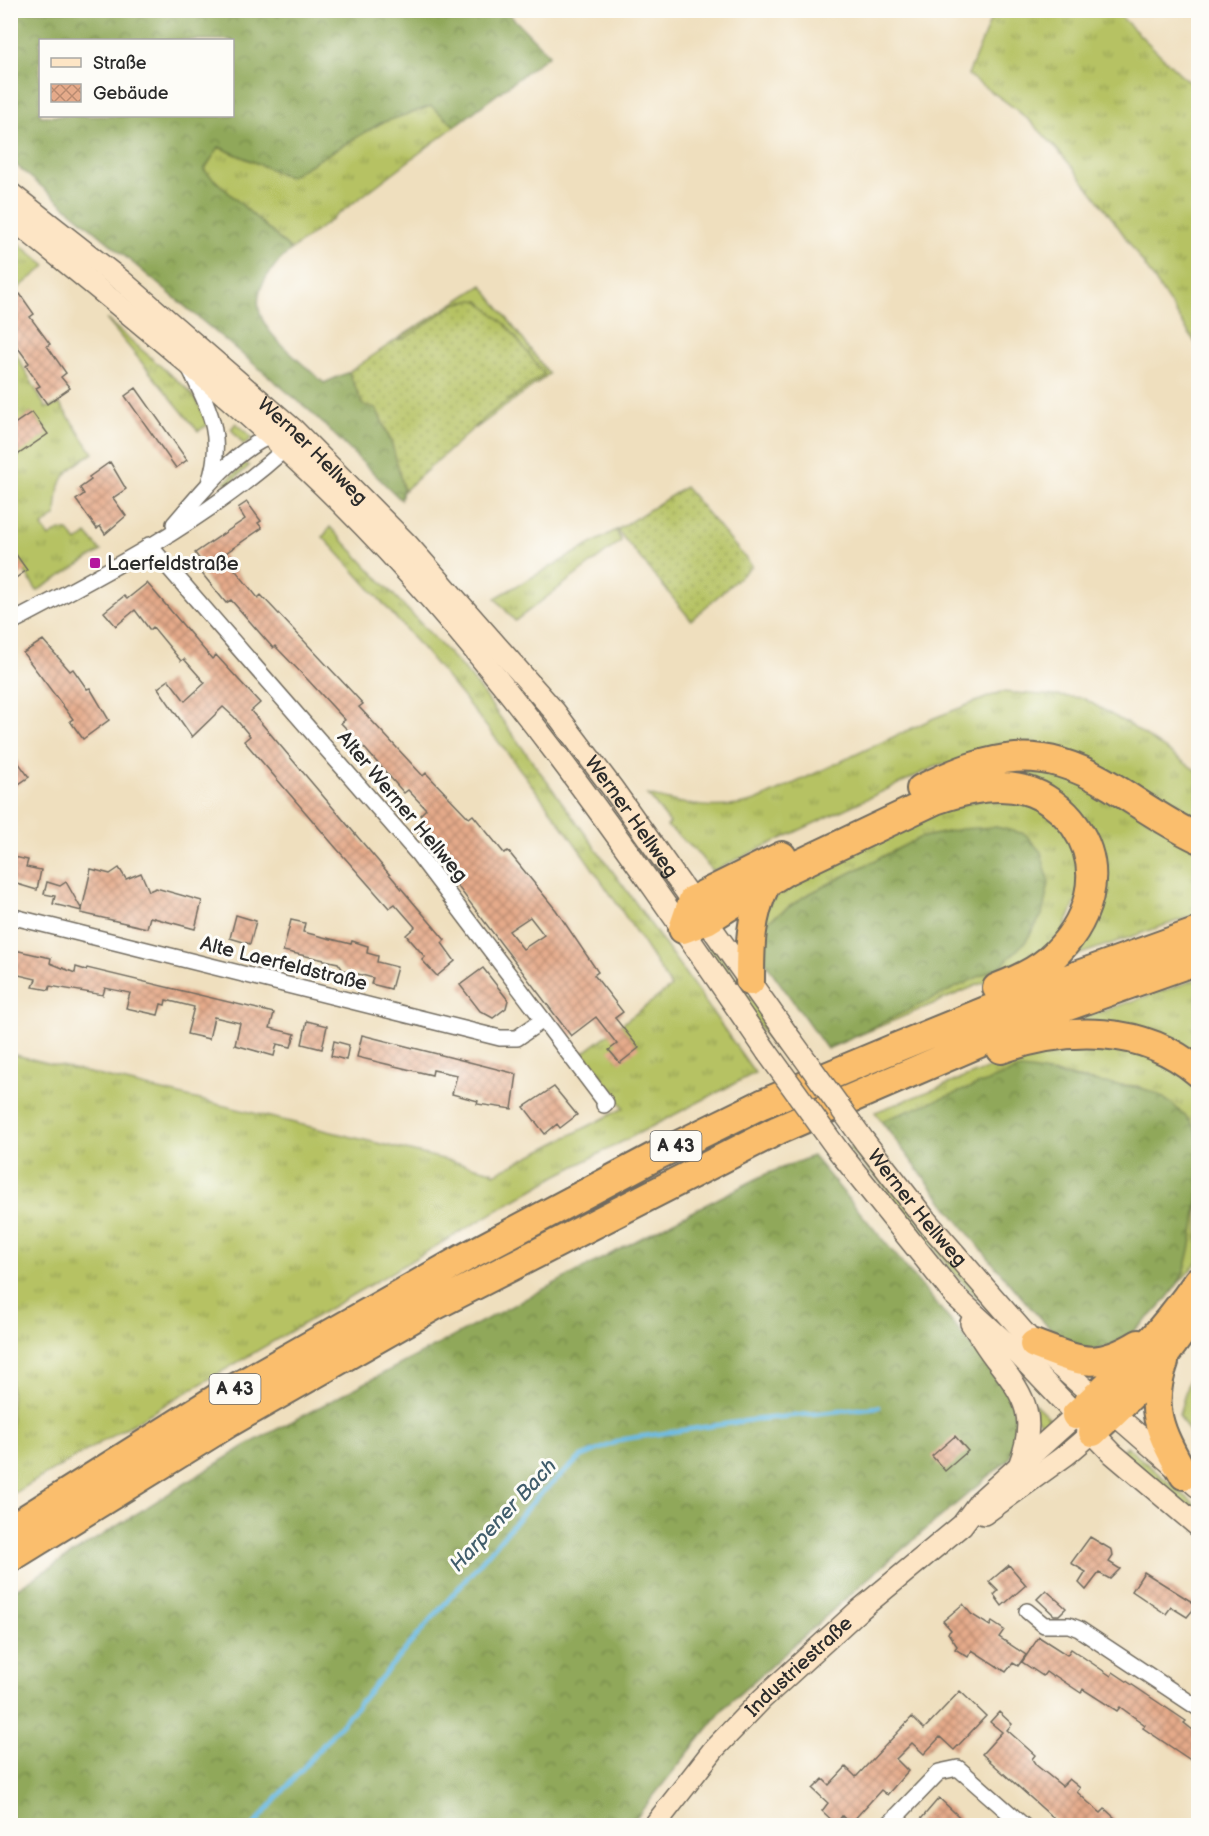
<svg xmlns="http://www.w3.org/2000/svg" width="1209" height="1836" font-family="'Balsamiq Sans',sans-serif">
  <style>
    .grass { fill: url(#grass-tufts); stroke: #707648; stroke-width: 1.5 }
    .forest { fill: url(#forest-crowns); stroke: #5e6a42; stroke-width: 1.5; fill-rule: evenodd }
    .garden { fill: url(#garden-dots); stroke: #707648; stroke-width: 1.5 }
    .lines { fill: none; stroke-linecap: round; stroke-linejoin: round }
    .stream { stroke: #68b9e3; stroke-width: 4.5 }
    .building { fill: url(#building-cross-hatch); fill-rule: evenodd }
    .street-casing { stroke: #706a5e; stroke-width: 18 }
    .secondary-casing { stroke: #706a5e; stroke-width: 24 }
    .highway-casing { stroke: #706a5e; stroke-width: 32 }
    .street { stroke: #fff; stroke-width: 15 }
    .secondary { stroke: #fde5c5; stroke-width: 21 }
    .highway { stroke: #fabe6d; stroke-width: 28 }
    .secondary-bridge-casing { stroke: #706a5e; stroke-width: 24; stroke-linecap: butt }
    .secondary-bridge { stroke: #fde5c5; stroke-width: 21 }
    .poi-dot { fill: #b5179e; stroke: #fdfcf7; stroke-width: 2 }
    .labels { text-anchor: middle; stroke-width: 6; stroke-linejoin: round; paint-order: stroke }
    .shield { fill: #fdfcf7; stroke: #6a6a68; stroke-width: 1.5 }
    .shield-label { font-size: 18px; font-weight: bold; fill: #2b2b2b }
    .street-label { font-size: 20px; fill: #2b2b2b; stroke: #fdfcf7 }
    .poi-label { font-size: 20px; fill: #2b2b2b; stroke: #fdfcf7; text-anchor: start }
    .water-label { font-size: 21px; font-style: italic; fill: #405d6b; stroke: #fdfcf7 }
  </style>
  <defs>
    <pattern id="grass-tufts" width="24" height="20" patternUnits="userSpaceOnUse" patternTransform="scale(1.5)"><rect width="24" height="20" fill="#b6c264"/><path d="M3 7l-1-3M5 7V3M7 7l1-3M15 17l-1-3M17 17v-4M19 17l1-3" fill="none" stroke="#949e53"/></pattern>
    <pattern id="forest-crowns" width="20" height="18" patternUnits="userSpaceOnUse" patternTransform="scale(1.5)"><rect width="20" height="18" fill="#90a85a"/><path d="M2 6a3 3 0 1 1 6 0M12 15a3 3 0 1 1 6 0" fill="none" stroke="#76894b"/></pattern>
    <pattern id="garden-dots" width="8" height="8" patternUnits="userSpaceOnUse" patternTransform="scale(1.5)"><rect width="8" height="8" fill="#b6c264"/><path d="M2 2h.1M6 6h.1" fill="none" stroke="#949e53" stroke-width="1.8" stroke-linecap="round"/></pattern>
    <pattern id="building-cross-hatch" width="8" height="8" patternUnits="userSpaceOnUse" patternTransform="scale(1.5)"><rect width="8" height="8" fill="#e5aa8a"/><path d="M0 0l8 8M0 8l8-8" fill="none" stroke="#ba8b71"/></pattern>
  </defs>
  <rect width="100%" height="100%" fill="#fdfcf7"/>
  <filter id="ink" filterUnits="userSpaceOnUse"><feTurbulence type="fractalNoise" baseFrequency=".0167" numOctaves="2"/><feDisplacementMap in="SourceGraphic" scale="12" xChannelSelector="R" yChannelSelector="G"/><feConvolveMatrix kernelMatrix="1 2 1 2 8 2 1 2 1" color-interpolation-filters="sRGB"/></filter>
  <filter id="wash" filterUnits="userSpaceOnUse"><feTurbulence type="fractalNoise" baseFrequency=".008" numOctaves="4" result="noise"/><feDisplacementMap in="SourceGraphic" scale="24" xChannelSelector="R" yChannelSelector="G"/><feGaussianBlur stdDeviation="1.35" result="paint"/><feColorMatrix in="noise" values="0 0 0 0 0 0 0 0 0 0 0 0 0 0 0 0 0 1.4 0 .05"/><feComposite in="paint" operator="in"/></filter>
  <g filter="url(#wash)">
    <rect width="100%" height="100%" fill="#efdfbe"/>
    <path class="grass" d="M994,11H1115L1198,91V347C1149,272 1100,192 1036,127C1017,107 990,92 968,75Z
      M431,106L455,126L291,250L204,170L218,147L289,177L381,123Z
      M11,237L46,266L11,294Z
      M482,285L549,374L475,429L486,416L544,374L506,325L463,301L404,339L396,340Z
      M106,319L186,388L197,401L208,425L198,431Z
      M11,345L46,408L60,404L93,453C63,472 57,479 56,515L42,527L49,537L60,530L68,531L77,542L87,534L101,551L37,591L11,550Z
      M236,423L252,438L244,445L231,429Z
      M245,463L249,466L229,484L224,483Z
      M330,527L470,676L635,902L755,1073L556,1176L11,1495V1054L492,1171L494,1174L624,1108L582,1054L671,987C571,826 451,675 323,537Z
      M616,530L621,541L515,621L495,598Z
      M1001,692L1083,698L1131,726L1198,772V829L1111,776L941,764L712,871L697,852L667,826L670,823L648,795C685,805 719,812 756,801L934,718Z
      M1006,767L1069,774L1198,847V914L1066,959L1096,841L996,776Z
      M1009,793L1066,824L1085,879L1061,937L1015,969L827,1049L1001,965L920,838L805,896L763,925L767,905L790,883L938,810Z
      M712,944L784,1044L774,1048L707,948Z
      M1198,979V1061L1063,1028L1085,1017Z
      M1064,1045L1140,1050L1193,1082L1198,1087V1140L1194,1126L1138,1086L1106,1084L1055,1073L939,1100L881,1121L875,1112L1036,1050Z
      M858,1145L1039,1361L1067,1390L1065,1392L954,1273L878,1179L848,1149Z
      M1198,1201V1262L1175,1287L1184,1273Z
      M1198,1357V1447L1179,1415L1192,1368Z
      M1035,1404L1054,1422L1049,1428L1034,1417Z
      M1126,1446L1198,1507V1521L1119,1454Z"/>
    <path class="forest" d="M268,10L278,16L281,10L506,11L549,55L455,126L431,106L381,123L289,177L219,147L204,170L291,250C223,309 275,338 324,383L349,372L363,404L376,408C386,430 409,478 401,500L310,411L11,161L10,11ZM40,40H232V116H40Z
      M996,827L1025,834L1041,852L1049,883L1042,915L1026,941L1001,966L827,1049L767,965L764,957L763,925L805,896L919,838L961,829Z
      M1020,1069C1049,1072 1076,1079 1105,1083C1126,1087 1146,1085 1165,1099C1174,1105 1189,1118 1194,1127C1207,1149 1194,1250 1183,1274C1171,1301 1113,1362 1079,1348C1049,1334 1029,1305 1007,1280C963,1229 922,1175 881,1121Z
      M813,1156L1000,1380C1017,1406 1021,1430 1009,1459L865,1581L726,1706L630,1825L11,1826V1592L245,1446L664,1226L766,1174Z"/>
    <path class="garden" d="M473,300L479,301L506,325L544,374L487,416L404,491L391,440L376,408L363,405L349,372L396,340L404,339L455,304Z
      M685,487L752,566L691,620L617,530Z"/>
    <g class="lines">
      <path class="stream" d="M253,1826L536,1498L581,1457L624,1439L752,1420L879,1407"/>
    </g>
    <g id="blocks">
      <path class="building" d="M20,294L34,314L30,317L50,344L47,346L66,373L61,377L70,388L47,404L36,388L40,386L26,366L29,363L10,337V301Z
        M136,388L187,460L176,468L125,396Z
        M32,412L48,434L10,460V427Z
        M110,462L126,489L113,498L126,516L105,534L100,526L97,529L76,500L84,494L80,488L91,480L89,477Z
        M247,502L261,521L258,523L262,528L223,555L258,598L261,595L353,693L363,704L359,707L423,776L426,773L469,818L473,815L504,853L508,851L556,910L598,972L594,975L623,1012L615,1018L639,1048L620,1063L609,1050L617,1044L596,1017L571,1036L434,855L437,853L416,830L426,821L420,815L426,809L408,790L404,793L360,743L341,723L345,720L308,680L275,646L273,648L231,600L226,603L200,571L205,567L195,553L245,519L238,508ZM530,917L544,935L523,949L509,931Z
        M10,546L27,570L10,582Z
        M147,583L212,659L216,655L260,703L251,711L445,940L442,943L455,961L437,976L422,960L425,957L406,935L415,927L395,904L389,908L337,849L244,741L250,736L234,717L223,707L192,737L158,688L169,680L185,701L205,683L184,659L181,661L153,627L150,630L135,610L116,626L104,612L124,596L127,599Z
        M43,640L70,671L73,669L87,689L90,688L109,720L83,739L70,721L73,719L23,653Z
        M10,751L29,777L10,790Z
        M10,856L28,860L26,867L41,870L37,890L10,882Z
        M119,868L126,879L141,873L149,891L156,888L202,901L195,929L150,917L147,928L81,913L82,911L53,904L55,896L44,894L47,882L60,886L66,882L82,910L91,869L110,874Z
        M236,915L256,921L250,944L230,938Z
        M291,920L305,923L303,932L351,944L352,941L368,946L367,953L378,956L377,962L397,967L391,989L371,984L373,978L343,970L338,963L283,951Z
        M10,949L51,958L50,963L75,973L76,967L86,970L87,968L274,1013L270,1028L295,1034L291,1047L277,1044L274,1056L235,1045L240,1023L214,1017L209,1039L187,1034L194,1007L166,1000L165,1005L161,1004L158,1015L126,1008L130,993L105,988L103,995L50,986L49,990L33,987L36,979L10,973Z
        M483,968L508,1000L506,1008L493,1018L480,1011L460,985Z
        M307,1021L327,1026L322,1049L302,1044Z
        M362,1035L517,1074L512,1109L477,1104L478,1101L452,1094L457,1075L433,1070L432,1075L357,1057Z
        M334,1041L349,1045L346,1060L331,1056Z
        M554,1087L577,1115L560,1128L557,1124L545,1134L524,1107Z
        M955,1436L968,1451L945,1471L932,1456Z
        M1090,1537L1112,1550L1113,1556L1109,1562L1120,1569L1110,1579L1099,1573L1086,1590L1079,1583L1086,1572L1071,1563Z
        M1009,1565L1026,1585L1002,1606L994,1595L998,1591L989,1582Z
        M1144,1572L1197,1605L1187,1617L1171,1607L1166,1614L1132,1591Z
        M1046,1590L1066,1608L1059,1615H1054L1037,1599Z
        M963,1604L971,1614L990,1626L992,1622L1004,1630L999,1637L1026,1655L1018,1666L1013,1663L1006,1672L972,1650L968,1657L955,1649L957,1646L948,1633L951,1630L943,1621Z
        M1039,1637L1067,1655L1071,1649L1111,1676L1113,1672L1186,1721L1184,1723L1198,1734V1751L1192,1761L1143,1728L1145,1725L1120,1707L1117,1711L1083,1689L1081,1693L1054,1675L1053,1677L1046,1672L1043,1676L1022,1662Z
        M960,1691L986,1716L954,1750L940,1737L924,1754L912,1743L896,1759L908,1771L887,1795L881,1790L850,1824L842,1816L836,1824L822,1811L828,1803L813,1789L823,1779L829,1785L846,1767L856,1777L912,1717L924,1729Z
        M999,1712L1012,1724L1007,1730L1035,1755L1032,1759L1036,1765L1062,1786L1069,1779L1080,1788L1077,1792L1089,1803L1101,1813L1105,1809L1115,1818L1112,1822L1116,1826H1062L982,1754L1002,1732L990,1722Z
        M939,1798L969,1826H915Z"/>
    </g>
  </g>
  <g filter="url(#ink)">
    <use href="#blocks" fill-opacity="0" stroke="#706a5e" stroke-width="1.5"/>
    <g class="lines">
      <defs>
        <path id="street" d="M189,367C209,409 225,436 209,483
          M174,524C200,494 238,445 277,434
          M149,545L418,854L606,1103L604,1105
          M10,623C104,574 205,521 284,450L288,441
          M10,916L500,1038H517L543,1020
          M1027,1611L1044,1625H1069L1079,1629L1198,1708
          M887,1826L939,1772L958,1768L1024,1826"/>
        <g id="secondary">
          <path id="s1" d="M10,193L122,281L293,429L408,545L555,712L613,789L792,1041"/>
          <path d="M10,217C124,309 238,401 342,504C506,668 636,861 767,1052"/>
          <path id="s2" d="M865,1142L929,1224L1034,1344L1198,1487"/>
          <path d="M840,1153L954,1295L1018,1354L1113,1454L1198,1526"/>
          <path d="M971,1323C980,1336 988,1350 998,1362C1027,1399 1037,1419 1019,1466"/>
          <path d="M984,1514L1066,1455L1093,1432"/>
          <path id="s3" d="M654,1826L714,1749L762,1699L857,1612L962,1525L980,1501L1076,1415"/>
        </g>
        <path id="highway" d="M921,789C993,754 1038,742 1111,786C1140,804 1168,824 1198,838
          M683,929L707,920L787,870L935,800C963,790 995,782 1025,790C1044,795 1064,810 1075,826C1107,872 1088,925 1049,960C1034,973 1015,981 997,988
          M683,929L693,900L782,856
          M750,981C750,947 750,917 765,886
          M1001,1049C1068,1026 1143,1025 1198,1072
          M1034,1344C1079,1361 1095,1371 1139,1344
          M1164,1362C1147,1410 1161,1433 1184,1475
          M1076,1415C1121,1374 1164,1331 1198,1281
          M1093,1432L1146,1381L1197,1311
          M10,1529L216,1399L464,1258L654,1157L762,1104L895,1048L1045,987L1198,932
          M10,1558L230,1422L432,1307L778,1130L1051,1012L1198,960"/>
      </defs>
      <use href="#street" class="street-casing"/>
      <use href="#secondary" class="secondary-casing"/>
      <use href="#highway" class="highway-casing"/>
      <use href="#street" class="street"/>
      <use href="#secondary" class="secondary"/>
      <use href="#highway" class="highway"/>
      <defs>
        <path id="secondary-bridge" d="M792,1041L865,1142
          M767,1052L840,1153"/>
      </defs>
      <use href="#secondary-bridge" class="secondary-bridge-casing"/>
      <use href="#secondary-bridge" class="secondary-bridge"/>
    </g>
  </g>
  <rect class="poi-dot" x="89" y="557" width="12" height="12" rx="3"/>
  <g class="labels">
    <g class="shield">
      <rect x="650.5" y="1131" width="51" height="30" rx="4.5"/>
      <rect x="209.5" y="1374" width="51" height="30" rx="4.5"/>
    </g>
    <g class="shield-label">
      <text x="676" y="1152">A 43</text>
      <text x="235" y="1395">A 43</text>
    </g>
    <g class="street-label">
      <text dy="7" stroke="none"><textPath href="#s1" startOffset="398">Werner Hellweg</textPath></text>
      <text transform="translate(403 806) rotate(50)" y="7">Alter Werner Hellweg</text>
      <text dy="7" stroke="none"><textPath href="#s1" startOffset="884">Werner Hellweg</textPath></text>
      <text transform="translate(284 963) rotate(14)" y="7">Alte Laerfeldstraße</text>
      <text dy="7" stroke="none"><textPath href="#s2" startOffset="84">Werner Hellweg</textPath></text>
      <text dy="7" stroke="none"><textPath href="#s3" startOffset="216">Industriestraße</textPath></text>
    </g>
    <g class="poi-label">
      <text x="107" y="570">Laerfeldstraße</text>
    </g>
    <g class="water-label">
      <text transform="translate(503 1515) rotate(-47)" y="7">Harpener Bach</text>
    </g>
  </g>
  <rect width="1209" height="1836" fill="none" stroke="#fdfcf7" stroke-width="36"/>
  <rect x="39" y="39" width="195" height="78" fill="#fdfcf7" stroke="#a9a8a5" stroke-width="1.5"/>
  <rect x="51" y="58" width="30" height="9" fill="#fde5c5" stroke="#a9a8a5" stroke-width="1.5"/>
  <text x="93" y="69" font-size="18" fill="#2b2b2b">Straße</text>
  <rect x="51" y="84" width="30" height="18" fill="url(#building-cross-hatch)" stroke="#a9a8a5" stroke-width="1.5"/>
  <text x="93" y="99" font-size="18" fill="#2b2b2b">Gebäude</text>
</svg>
